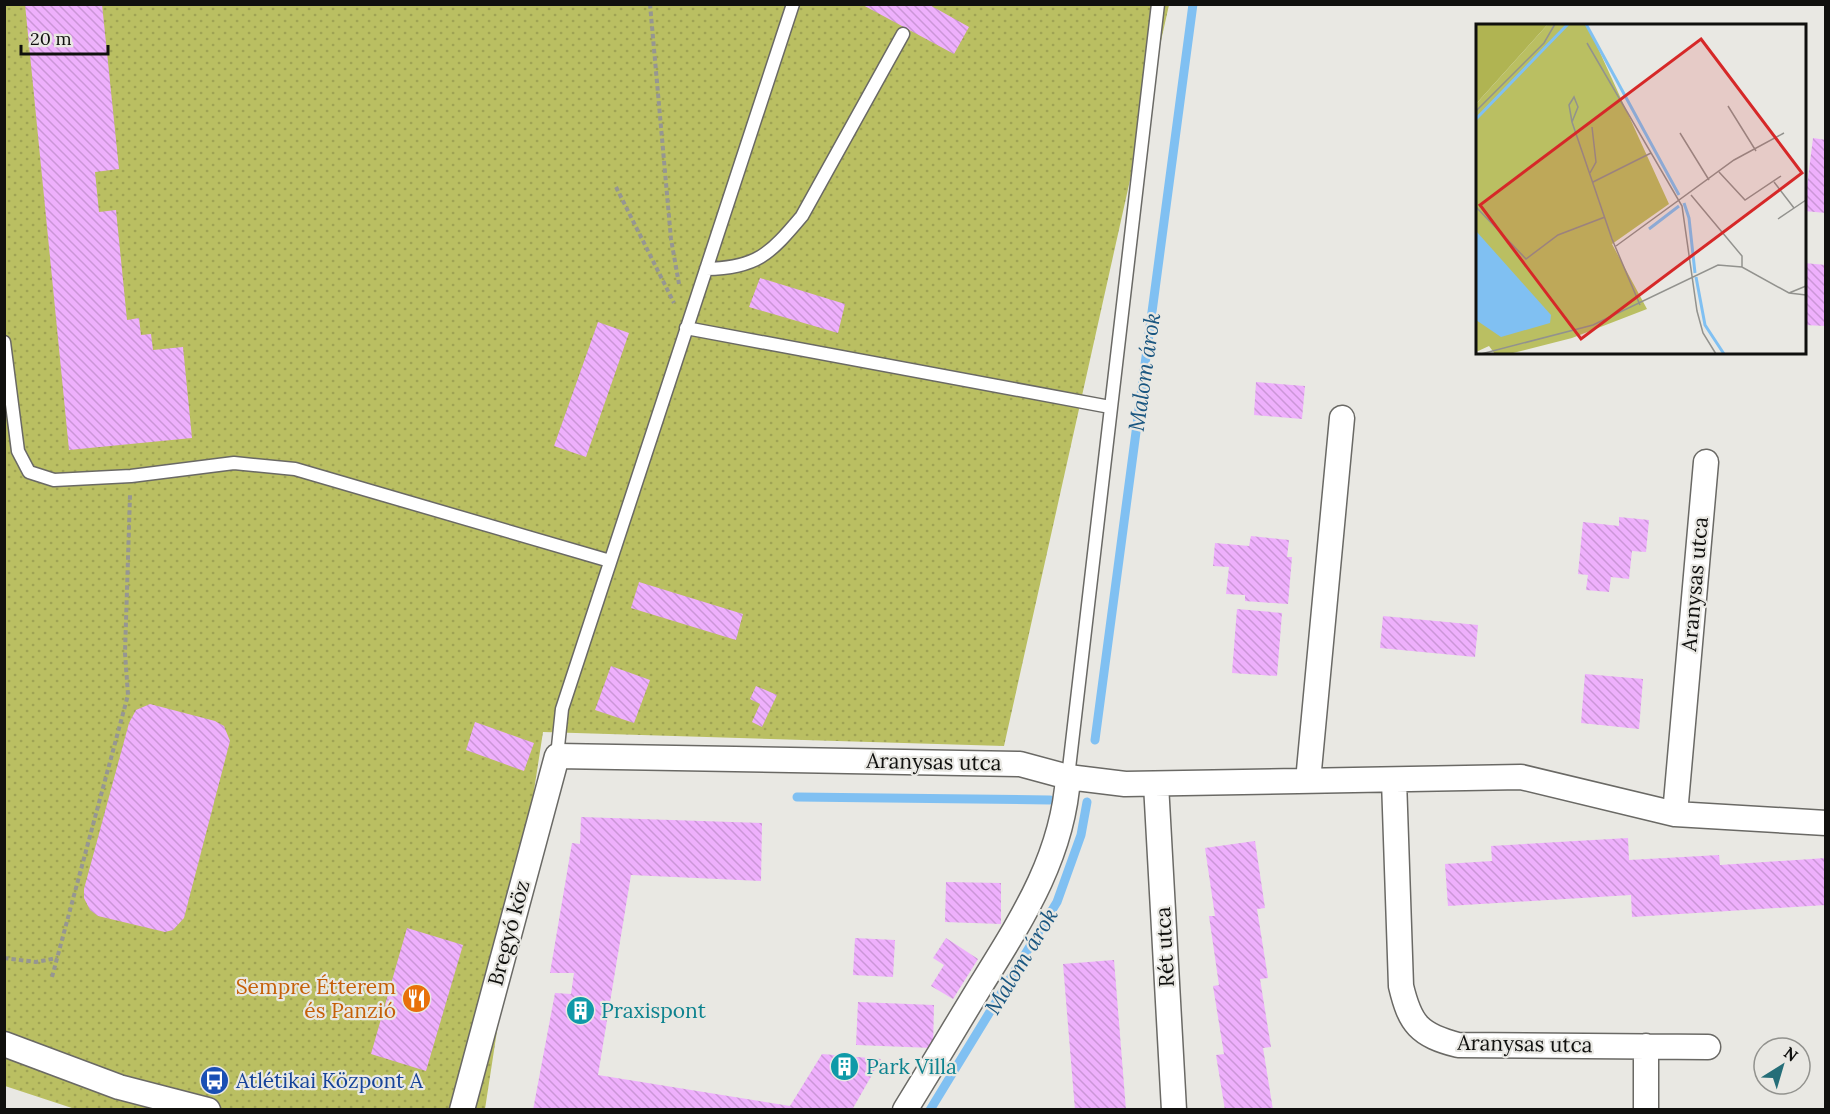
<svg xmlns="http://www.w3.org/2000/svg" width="1830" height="1114" font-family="Lora,serif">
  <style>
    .park { fill: url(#park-dots) }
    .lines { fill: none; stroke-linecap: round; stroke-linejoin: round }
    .stream { stroke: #80c0f2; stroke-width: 9 }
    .building { fill: url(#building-back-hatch) }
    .service-casing { stroke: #6a6965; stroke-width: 15 }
    .minor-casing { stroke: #6a6965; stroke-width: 27 }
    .path { stroke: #969692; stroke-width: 4; stroke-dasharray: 4.5 3; stroke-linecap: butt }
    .service { stroke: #fff; stroke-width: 12 }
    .minor { stroke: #fff; stroke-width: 24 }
    .labels { text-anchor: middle; stroke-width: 4.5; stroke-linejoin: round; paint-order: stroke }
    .street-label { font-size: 21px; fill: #10100e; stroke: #e9e8e3 }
    .food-label { font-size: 21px; fill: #c56008; stroke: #e9e8e3; text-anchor: end }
    .culture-label { font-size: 21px; fill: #0d838f; stroke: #e9e8e3; text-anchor: start }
    .transit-label { font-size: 21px; fill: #164399; stroke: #e9e8e3; text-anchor: start }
    .water-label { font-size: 22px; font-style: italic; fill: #1a5680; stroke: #e9e8e3 }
    .inset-river { fill: none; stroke: #80c0f2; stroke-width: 3 }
    .inset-road { fill: none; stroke: #92928e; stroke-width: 1.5 }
    .view { fill: #d62828; fill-opacity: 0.15; stroke: #d62828; stroke-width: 3 }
    .inset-edge { fill: none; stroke: #10100e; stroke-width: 3 }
  </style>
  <defs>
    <pattern id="park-dots" width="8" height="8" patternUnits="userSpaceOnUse" patternTransform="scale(1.5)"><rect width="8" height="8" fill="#babf62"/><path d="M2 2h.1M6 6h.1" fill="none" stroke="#9fa354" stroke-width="1.8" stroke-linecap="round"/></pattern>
    <pattern id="building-back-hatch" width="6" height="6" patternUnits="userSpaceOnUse" patternTransform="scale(1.5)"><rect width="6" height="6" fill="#eeb0fc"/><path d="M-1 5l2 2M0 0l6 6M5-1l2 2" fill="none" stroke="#cb96d7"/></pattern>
  </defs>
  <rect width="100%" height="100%" fill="#e9e8e3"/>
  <path class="park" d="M5,5H1169L1004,746L543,732L485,1109L78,1110L5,1086Z"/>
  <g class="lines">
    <path class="stream" d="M1095,740L1193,4
      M797,797L1050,800
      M930,1110L1057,902L1081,835L1087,802"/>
  </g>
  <path class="building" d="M25,4H102L119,169L95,172L99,212L116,210L127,320L139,318L141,335L151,334L153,350L183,347L192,438L69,450Z
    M861,4H928L969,27L954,54Z
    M1813,138L1826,140V213L1804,211Z
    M1804,263L1826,265V326L1804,325Z
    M760,278L845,304L838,333L749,307Z
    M598,322L629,333L586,457L554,446Z
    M1256,382L1305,386L1302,419L1254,415Z
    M1619,517L1649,520L1646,552L1632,551L1629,579L1611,577L1609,592L1586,590L1588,575L1578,574L1583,522L1619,526Z
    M1251,536L1289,540L1287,557H1292L1288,604L1245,601V595L1226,594L1229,567L1213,566L1215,543L1249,546Z
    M639,582L743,614L736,640L631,608Z
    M1237,609L1282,613L1277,676L1232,673Z
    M1383,616L1478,625L1475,657L1380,648Z
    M611,666L650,680L634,723L595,710Z
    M1585,674L1643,679L1639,729L1581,723Z
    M756,686L777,695L762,727L752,722L760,704L750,699Z
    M150,704L215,721L224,726L230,741L184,918L173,930L165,932L98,916L90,910L84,898V889L129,723L136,710Z
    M475,722L534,743L524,771L466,750Z
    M581,817L762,823L761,881L631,875L598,1075L790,1106L822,1054L881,1059L852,1110H533L555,993L571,994L574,973H550L572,843L580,844Z
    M1628,838L1629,860L1719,855L1720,865L1826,858V905L1632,917L1631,895L1448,906L1445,864L1492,861L1491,846Z
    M1255,841L1265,908L1257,909L1268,978L1260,979L1271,1047L1263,1048L1273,1110H1225L1216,1055L1224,1054L1213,986L1219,985L1209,916H1215L1205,848Z
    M946,882L1001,883V924L945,922Z
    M407,928L463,945L426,1071L371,1054Z
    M855,938L895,940L893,977L853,975Z
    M946,938L978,959L953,999L931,986L944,965L933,958Z
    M1114,960L1126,1110H1075L1063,964Z
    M858,1002L934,1005L933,1048L856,1045Z"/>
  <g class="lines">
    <defs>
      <path id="service" d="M706,269C757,268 770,254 802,216L903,34
        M686,328L1110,407
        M4,342L18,451L29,472L54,480L131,476L234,463L295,469L610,561
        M557,756L562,709L793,4
        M1068,777L1158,4"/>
      <path id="minor" d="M1394,780L1401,986C1410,1024 1419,1035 1458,1045L1708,1047
        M1308,781L1342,418
        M1156,784L1174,1110
        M1675,814L1706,462
        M4,1044L119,1087L208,1110
        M1646,1046V1110
        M462,1110L557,756L1020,764L1068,777L1125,784L1521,777L1675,814L1826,823
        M905,1110C931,1068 956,1026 981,985C1022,919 1063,856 1068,777"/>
    </defs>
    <use href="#service" class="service-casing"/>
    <use href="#minor" class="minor-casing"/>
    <path class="path" d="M650,4L671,239L679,284
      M616,187L674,303
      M4,958L36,962L57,958
      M52,977L128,695L125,653L130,495"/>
    <use href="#service" class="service"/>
    <use href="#minor" class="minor"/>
  </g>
  <defs>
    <symbol id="restaurant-disc" viewBox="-11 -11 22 22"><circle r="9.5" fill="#e8710a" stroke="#e9e8e3"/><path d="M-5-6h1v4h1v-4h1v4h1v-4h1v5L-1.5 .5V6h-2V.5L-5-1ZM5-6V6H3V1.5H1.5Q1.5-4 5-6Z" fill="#fff"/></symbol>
    <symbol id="building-disc" viewBox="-11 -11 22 22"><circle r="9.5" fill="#0f9aa8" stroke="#e9e8e3"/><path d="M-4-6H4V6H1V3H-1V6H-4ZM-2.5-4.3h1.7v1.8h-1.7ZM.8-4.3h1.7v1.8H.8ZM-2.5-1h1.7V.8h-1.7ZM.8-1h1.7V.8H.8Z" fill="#fff"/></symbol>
    <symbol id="bus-disc" viewBox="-11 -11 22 22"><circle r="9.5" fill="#1a4fb4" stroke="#e9e8e3"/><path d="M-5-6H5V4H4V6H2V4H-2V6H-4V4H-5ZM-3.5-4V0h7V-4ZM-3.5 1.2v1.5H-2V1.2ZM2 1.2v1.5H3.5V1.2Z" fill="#fff"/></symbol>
  </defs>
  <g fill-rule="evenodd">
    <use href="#restaurant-disc" x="400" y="982" width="33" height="33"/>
    <use href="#building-disc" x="564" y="994" width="33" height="33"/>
    <use href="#building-disc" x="828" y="1050" width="33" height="33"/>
    <use href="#bus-disc" x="198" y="1064" width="33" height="33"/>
  </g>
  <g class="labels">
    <g class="street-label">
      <text transform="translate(1695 584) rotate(-85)" y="7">Aranysas utca</text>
      <text transform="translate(934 762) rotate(1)" y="7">Aranysas utca</text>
      <text transform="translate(509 933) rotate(-75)" y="7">Bregyó köz</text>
      <text transform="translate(1165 947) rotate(-93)" y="7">Rét utca</text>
      <text transform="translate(1525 1044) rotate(1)" y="7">Aranysas utca</text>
    </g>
    <g class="food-label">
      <text x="396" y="994">Sempre Étterem<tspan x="396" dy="24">és Panzió</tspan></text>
    </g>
    <g class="culture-label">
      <text x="601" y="1018">Praxispont</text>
      <text x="866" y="1074">Park Villa</text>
    </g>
    <g class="transit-label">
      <text x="236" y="1088">Atlétikai Központ A</text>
    </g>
    <g class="water-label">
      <text transform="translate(1144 372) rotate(-82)" y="8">Malom árok</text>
      <text transform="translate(1021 961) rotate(-59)" y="8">Malom árok</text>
    </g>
  </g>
  <g transform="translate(1476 24)">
    <rect width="330" height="330" fill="#e9e8e3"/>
    <path d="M0,0H72L0,80Z" fill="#b0b452"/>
    <path d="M72,0H111L193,180L136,220L171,285L96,314L33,330H19L13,322L0,328V80Z" fill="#babf62"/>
    <path d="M0,207L75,291L74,299L25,313L0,296Z" fill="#80c0f2"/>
    <path class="inset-river" d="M110,0L203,171M0,95L92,0M208,179L213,194L219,249M173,205L203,182M220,253L229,301L248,330"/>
    <path class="inset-road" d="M111,19L206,182L221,287L227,309L240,330M252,82L280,127M0,87L68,19L79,0M96,98L102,83L98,73L93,81L96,98L136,215L164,281M204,109L233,156M243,148L269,176L305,152M114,149L120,138L116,103M117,158L175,129M298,158L318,184M215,171L266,232V243M0,183L50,235L82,211L129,193M302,195L330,176M140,222L258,136L308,109M313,269L330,262M5,330L117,301L242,241L266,243L313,269L330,271"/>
    <path class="view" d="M225,15L326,149L105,315L4,181Z"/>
    <rect width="330" height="330" class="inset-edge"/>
  </g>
  <rect width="1830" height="1114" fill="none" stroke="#10100e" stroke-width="12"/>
  <g transform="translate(1782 1066) rotate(37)"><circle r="28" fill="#e9e8e3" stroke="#92928e" stroke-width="1.5"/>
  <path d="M0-4.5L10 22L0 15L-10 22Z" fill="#256e78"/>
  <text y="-9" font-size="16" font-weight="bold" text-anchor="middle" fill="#10100e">N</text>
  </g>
  <path d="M21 45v9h87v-9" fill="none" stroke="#10100e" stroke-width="3"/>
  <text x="30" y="45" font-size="18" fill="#10100e" stroke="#e9e8e3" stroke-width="4.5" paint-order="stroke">20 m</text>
</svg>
